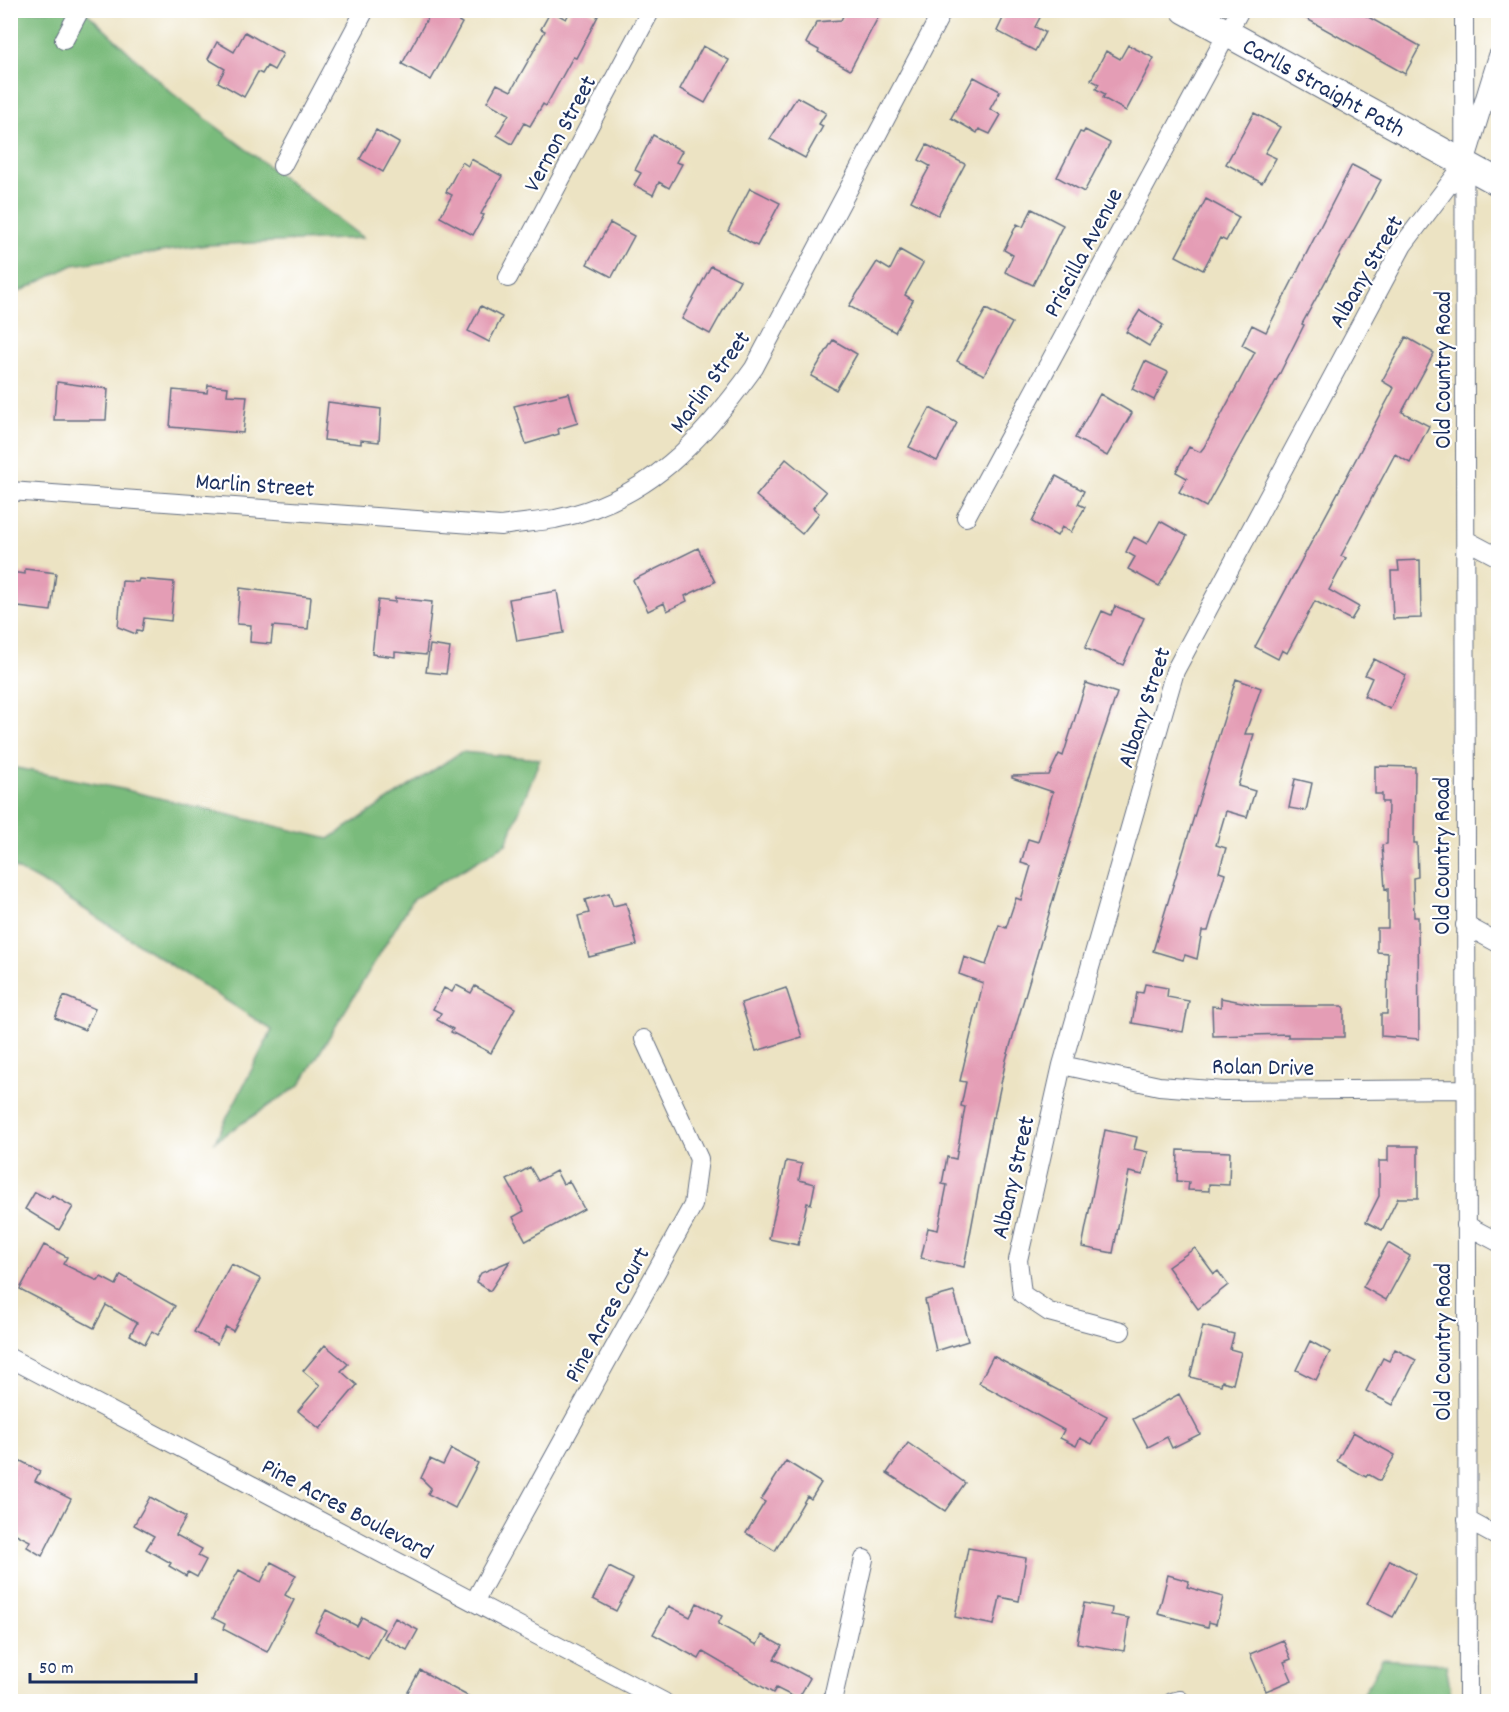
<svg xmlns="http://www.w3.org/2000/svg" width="1509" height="1712" font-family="Dekko,sans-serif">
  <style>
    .forest { fill: #7abb7c; stroke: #4a756d; stroke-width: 1.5 }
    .building { fill: #e49db5 }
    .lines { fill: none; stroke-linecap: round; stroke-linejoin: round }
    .street-casing { stroke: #646e81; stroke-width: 20 }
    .secondary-casing { stroke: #646e81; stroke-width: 29 }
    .street { stroke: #fff; stroke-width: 18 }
    .secondary { stroke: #fff; stroke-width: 27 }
    .labels { text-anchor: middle; stroke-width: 4.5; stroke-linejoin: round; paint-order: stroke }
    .street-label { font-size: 24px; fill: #1b2f5e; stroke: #fff }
  </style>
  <rect width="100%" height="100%" fill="#fff"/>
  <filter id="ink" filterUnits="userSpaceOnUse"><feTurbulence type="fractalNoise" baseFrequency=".0167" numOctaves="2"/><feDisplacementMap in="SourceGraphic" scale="12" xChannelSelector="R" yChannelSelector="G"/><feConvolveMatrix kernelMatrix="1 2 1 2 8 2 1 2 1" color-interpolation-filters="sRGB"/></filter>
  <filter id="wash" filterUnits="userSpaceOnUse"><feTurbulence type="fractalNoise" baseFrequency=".008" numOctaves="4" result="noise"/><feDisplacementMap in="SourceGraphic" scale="24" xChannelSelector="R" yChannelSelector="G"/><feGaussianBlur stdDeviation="1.35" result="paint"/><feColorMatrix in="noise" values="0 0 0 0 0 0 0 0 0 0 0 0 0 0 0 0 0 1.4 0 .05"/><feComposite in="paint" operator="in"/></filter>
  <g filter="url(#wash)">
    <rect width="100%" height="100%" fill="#ece3c3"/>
    <path class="forest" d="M84,10L172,93L363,238L207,245L73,265L11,296V11Z
      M461,752L540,759L506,844L413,899L300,1085L215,1141L272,1030L50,887L11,866V767L122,789L329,839Z
      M1382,1659L1446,1664L1452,1701H1360Z"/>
    <g id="blocks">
      <path class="building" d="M432,10H440L462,23L431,80L402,64Z
        M571,10H588L598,16L576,58L573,57L546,106L543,104L530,126L524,123L512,144L497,135L509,114L487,102L497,84L511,91L545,31L541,29L551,11L566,19Z
        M846,10H882L850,70L818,52L819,50L806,43L817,22L841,20Z
        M1007,10H1044L1035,27L1045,32L1035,51L997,31Z
        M1291,10H1356L1420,46L1405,74Z
        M245,32L283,54L274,70L267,66L262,74L258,72L244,97L218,82L225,69L208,59L217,42L234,52Z
        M1128,45L1154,58L1126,111L1103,98L1105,94L1096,89L1099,84L1091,80L1106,51L1120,59Z
        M703,46L729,60L705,103L680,89Z
        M974,77L1000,91L990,109L1001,115L990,134L979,129L977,133L951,118Z
        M797,97L826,113L819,124L823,126L805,158L770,139Z
        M1254,113L1280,127L1265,153L1276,158L1262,183L1226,164Z
        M376,130L399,143L383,172L360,159Z
        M1085,130L1110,143L1084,192L1057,177L1080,132L1083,133Z
        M653,135L682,151L676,162L682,164L669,188L659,182L653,195L634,185L641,173L635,170Z
        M927,145L965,164L938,215L911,201L930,166L919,160Z
        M471,159L502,176L481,214L484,215L473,235L440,217L452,195L446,192L462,162L468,166Z
        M1352,165L1381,180L1302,324L1304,325L1279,375L1206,507L1179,492L1187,478L1176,472L1189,447L1200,452L1204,447L1255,352L1242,345L1252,325L1266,332Z
        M750,188L780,203L757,246L728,231Z
        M1206,199L1239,217L1226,241L1220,238L1203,270L1176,256Z
        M1032,209L1063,225L1033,285L1005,272L1013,255L1004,250L1017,224L1023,227Z
        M610,223L634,236L612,277L587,264Z
        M900,250L923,263L905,295L913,300L895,332L849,306L877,262L890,270Z
        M711,266L740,280L710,334L682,319Z
        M481,306L502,317L489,342L468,331Z
        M986,309L1012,323L984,375L957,361Z
        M1140,310L1163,325L1149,346L1126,332Z
        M1406,337L1434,353L1402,412L1429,426L1410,463L1395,454L1341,556L1346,558L1329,590L1359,607L1351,620L1315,601L1287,653L1282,650L1278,659L1255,647L1394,388L1382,381Z
        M833,340L857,354L836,390L811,376Z
        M1145,361L1168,372L1154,400L1132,389Z
        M57,382L108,389L106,420H54Z
        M208,385L228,387L227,395L247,396L243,433L170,427L173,390L207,393Z
        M569,393L578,423L558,429L559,434L526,444L514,406Z
        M1100,394L1132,413L1107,456L1075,438Z
        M328,402L381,409L379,442L361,440V444L324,440Z
        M930,408L957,423L937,461L909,447Z
        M786,459L826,492L813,508L819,513L802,534L756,496Z
        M1056,476L1084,491L1078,504L1085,507L1071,532L1062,527L1057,536L1032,522Z
        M1160,521L1187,536L1159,586L1128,569L1135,557L1126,552L1134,537L1147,544Z
        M698,548L715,582L685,596L687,601L667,611L664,603L648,611L633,580Z
        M1420,560L1421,618L1393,619L1391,571H1399L1398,561Z
        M25,569L56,573L51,611L10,606V572L25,574Z
        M139,579L174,582L171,621L144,618L142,631L137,630L136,634L118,627L122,581L138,582Z
        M240,588L311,597L308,629L273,626L271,644L250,642L251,625L237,624Z
        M557,591L564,633L517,641L509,599Z
        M395,598L432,602L426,655L395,652V657L372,654L378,600L395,602Z
        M1115,606L1144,618L1123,665L1085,648L1102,611L1111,615Z
        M430,645L450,648L446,674L426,672Z
        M1374,659L1406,675L1390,709L1364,696L1372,678L1365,675Z
        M1236,679L1261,688L1245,734H1254L1238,786L1255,791L1247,817L1226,811L1216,845L1226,848L1219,872L1225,874L1208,931H1202L1197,959L1185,955L1183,960L1153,951Z
        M1086,683L1117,693L1094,761L1006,1060L994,1117H992L964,1267L921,1258L928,1228L938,1230L947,1185L942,1184L947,1157L956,1159L965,1107L961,1106L966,1082L960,1081L983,983L959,974L964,957L986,965L999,925L1006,928L1016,898L1021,900L1031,866L1021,863L1028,839L1038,842L1053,792L1012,778V776L1049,775L1059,754L1063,756Z
        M1375,766L1415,767L1414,843H1417L1418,877L1413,878L1414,917H1418L1419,1039L1381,1036V1014H1387L1388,953L1377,952V928H1388V888L1385,889L1382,845L1387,844L1388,802H1382V794H1375Z
        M1295,779L1312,783L1306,811L1289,808Z
        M609,893L613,906L626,903L637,945L589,957L578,916L589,913L585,900Z
        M1145,984L1168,988L1167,997L1189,1001L1183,1032L1132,1023L1137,992L1143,993Z
        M456,985L471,993L475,986L515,1008L491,1053L451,1032L453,1029L437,1020L441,1013L433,1009L444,988L452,992Z
        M786,988L802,1037L756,1051L741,1003Z
        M64,996L95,1009L85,1030L55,1018Z
        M1221,998L1262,1006H1342L1344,1008V1037H1288V1034L1213,1036L1212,1006L1221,1007Z
        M1105,1130L1137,1137L1134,1149L1148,1152L1143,1175L1129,1172L1113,1253L1082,1247Z
        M1388,1146H1418V1198H1398L1382,1230L1366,1222L1379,1196V1161H1388Z
        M1178,1150L1230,1152L1229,1185L1209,1184V1191L1188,1190L1189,1182L1177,1181Z
        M786,1161L802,1164L799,1180L815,1184L811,1204L807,1203L798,1245L769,1239Z
        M530,1167L538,1181L556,1171L563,1184L569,1181L584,1209L526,1241L513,1217L524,1211L507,1180Z
        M35,1192L49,1199L52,1195L73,1207L59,1230L25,1209Z
        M1388,1243L1410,1256L1386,1300L1363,1287Z
        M44,1245L67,1257L63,1264L98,1281L101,1277L116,1285L121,1275L175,1306L158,1335L152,1331L145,1344L130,1335L137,1323L106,1305L94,1328L20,1289Z
        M1195,1248L1214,1274L1218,1271L1228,1285L1198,1309L1168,1267Z
        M510,1261L490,1291L476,1282L481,1273Z
        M231,1264L261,1279L233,1331L226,1327L217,1344L194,1332Z
        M954,1292L968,1341L936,1351L925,1300Z
        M1203,1326L1234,1334L1230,1349L1241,1352L1233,1384L1222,1381L1221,1385L1190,1377Z
        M1310,1341L1330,1352L1316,1380L1296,1370Z
        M325,1345L348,1364L341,1371L357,1385L320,1429L298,1411L320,1385L303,1371Z
        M1395,1349L1416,1360L1393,1405L1366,1391L1383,1358L1389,1361Z
        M993,1356L1107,1416L1092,1444L1080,1438L1076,1446L1060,1438L1064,1430L979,1383Z
        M1179,1394L1200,1434L1172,1448L1167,1437L1148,1447L1133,1419Z
        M1353,1432L1395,1455L1380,1481L1368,1474L1366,1477L1337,1461Z
        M908,1443L965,1483L945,1511L887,1473Z
        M451,1449L478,1463L455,1508L428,1494L431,1488L421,1478L430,1459L443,1465Z
        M17,1459L40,1471L35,1481L71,1499L42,1556L27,1547L30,1541L10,1531V1471Z
        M786,1461L821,1483L811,1499L807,1496L775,1551L746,1533L765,1502L761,1500Z
        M150,1497L186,1517L176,1535L202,1549L198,1556L206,1560L197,1577L188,1572L186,1576L169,1566L171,1563L146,1549L154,1536L134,1525Z
        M968,1548L1026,1558L1019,1601L1000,1597L994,1625L955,1617Z
        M1390,1560L1416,1574L1393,1617L1367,1604Z
        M271,1562L296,1575L285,1595L294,1600L267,1652L223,1629L225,1624L213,1618L239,1570L261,1582Z
        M609,1567L633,1579L616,1611L593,1599Z
        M1168,1575L1189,1581L1187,1587L1223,1597L1216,1624L1209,1622L1208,1627L1158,1614Z
        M697,1603L722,1616L718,1624L757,1645L762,1635L782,1646L774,1659L810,1678L798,1699L776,1688L773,1693L703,1652L699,1659L653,1634L669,1606L690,1617Z
        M1084,1603L1112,1608L1111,1615L1129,1618L1124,1651L1077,1643Z
        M326,1610L357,1626L362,1617L384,1629L368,1659L315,1631Z
        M395,1618L418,1630L407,1650L384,1638Z
        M1283,1640L1291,1659L1284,1662L1292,1680L1266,1691L1250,1654Z
        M420,1670L438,1680L477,1701H403Z"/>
    </g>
  </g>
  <g filter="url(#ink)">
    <use href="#blocks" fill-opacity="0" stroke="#646e81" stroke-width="1.5"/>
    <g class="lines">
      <defs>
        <path id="street" d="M1464,10L1468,1702
          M64,40L80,10
          M282,166L365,10
          M508,278L651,10
          M10,491L501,526C519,523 537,522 555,519C648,501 702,440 754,368L943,10
          M966,517L1240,10
          M1466,540L1498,557
          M1465,925L1498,943
          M1062,1065L1159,1086L1224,1091L1466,1089
          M1466,1225L1498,1242
          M1121,1331L1049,1312L1022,1294L1018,1260L1062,1065L1175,671L1403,245L1465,163L1498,56
          M10,1358L664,1702
          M1467,1520L1498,1537
          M474,1602L693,1205L699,1159L644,1039
          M832,1702L864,1559
          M1172,1702L1180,1700"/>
        <g id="secondary">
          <path id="s1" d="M1185,10L1498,182"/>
        </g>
      </defs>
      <use href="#street" class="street-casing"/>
      <use href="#secondary" class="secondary-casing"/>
      <use href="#street" class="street"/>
      <use href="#secondary" class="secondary"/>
    </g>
  </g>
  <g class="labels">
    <g class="street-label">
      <text dy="8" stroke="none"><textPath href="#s1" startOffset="159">Carlls Straight Path</textPath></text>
      <text transform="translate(559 133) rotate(-62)" y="8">Vernon Street</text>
      <text transform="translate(1082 252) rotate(-62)" y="8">Priscilla Avenue</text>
      <text transform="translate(1365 271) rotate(-60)" y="8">Albany Street</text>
      <text transform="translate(1442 370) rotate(-90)" y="8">Old Country Road</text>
      <text transform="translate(709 381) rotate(-54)" y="8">Marlin Street</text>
      <text transform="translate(255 484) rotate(4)" y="8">Marlin Street</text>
      <text transform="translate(1143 707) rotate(-72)" y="8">Albany Street</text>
      <text transform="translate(1441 856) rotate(-90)" y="8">Old Country Road</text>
      <text transform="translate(1263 1066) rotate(1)" y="8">Rolan Drive</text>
      <text transform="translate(1012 1177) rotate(-77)" y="8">Albany Street</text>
      <text transform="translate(606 1314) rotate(-61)" y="8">Pine Acres Court</text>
      <text transform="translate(1442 1342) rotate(-90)" y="8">Old Country Road</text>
      <text transform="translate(348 1508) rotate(28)" y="8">Pine Acres Boulevard</text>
    </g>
  </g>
  <rect width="1509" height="1712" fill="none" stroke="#fff" stroke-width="36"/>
  <path d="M30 1673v9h166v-9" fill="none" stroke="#1b2f5e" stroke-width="3"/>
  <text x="39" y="1673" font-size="18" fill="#1b2f5e" stroke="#ffffff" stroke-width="4.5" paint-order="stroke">50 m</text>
</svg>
